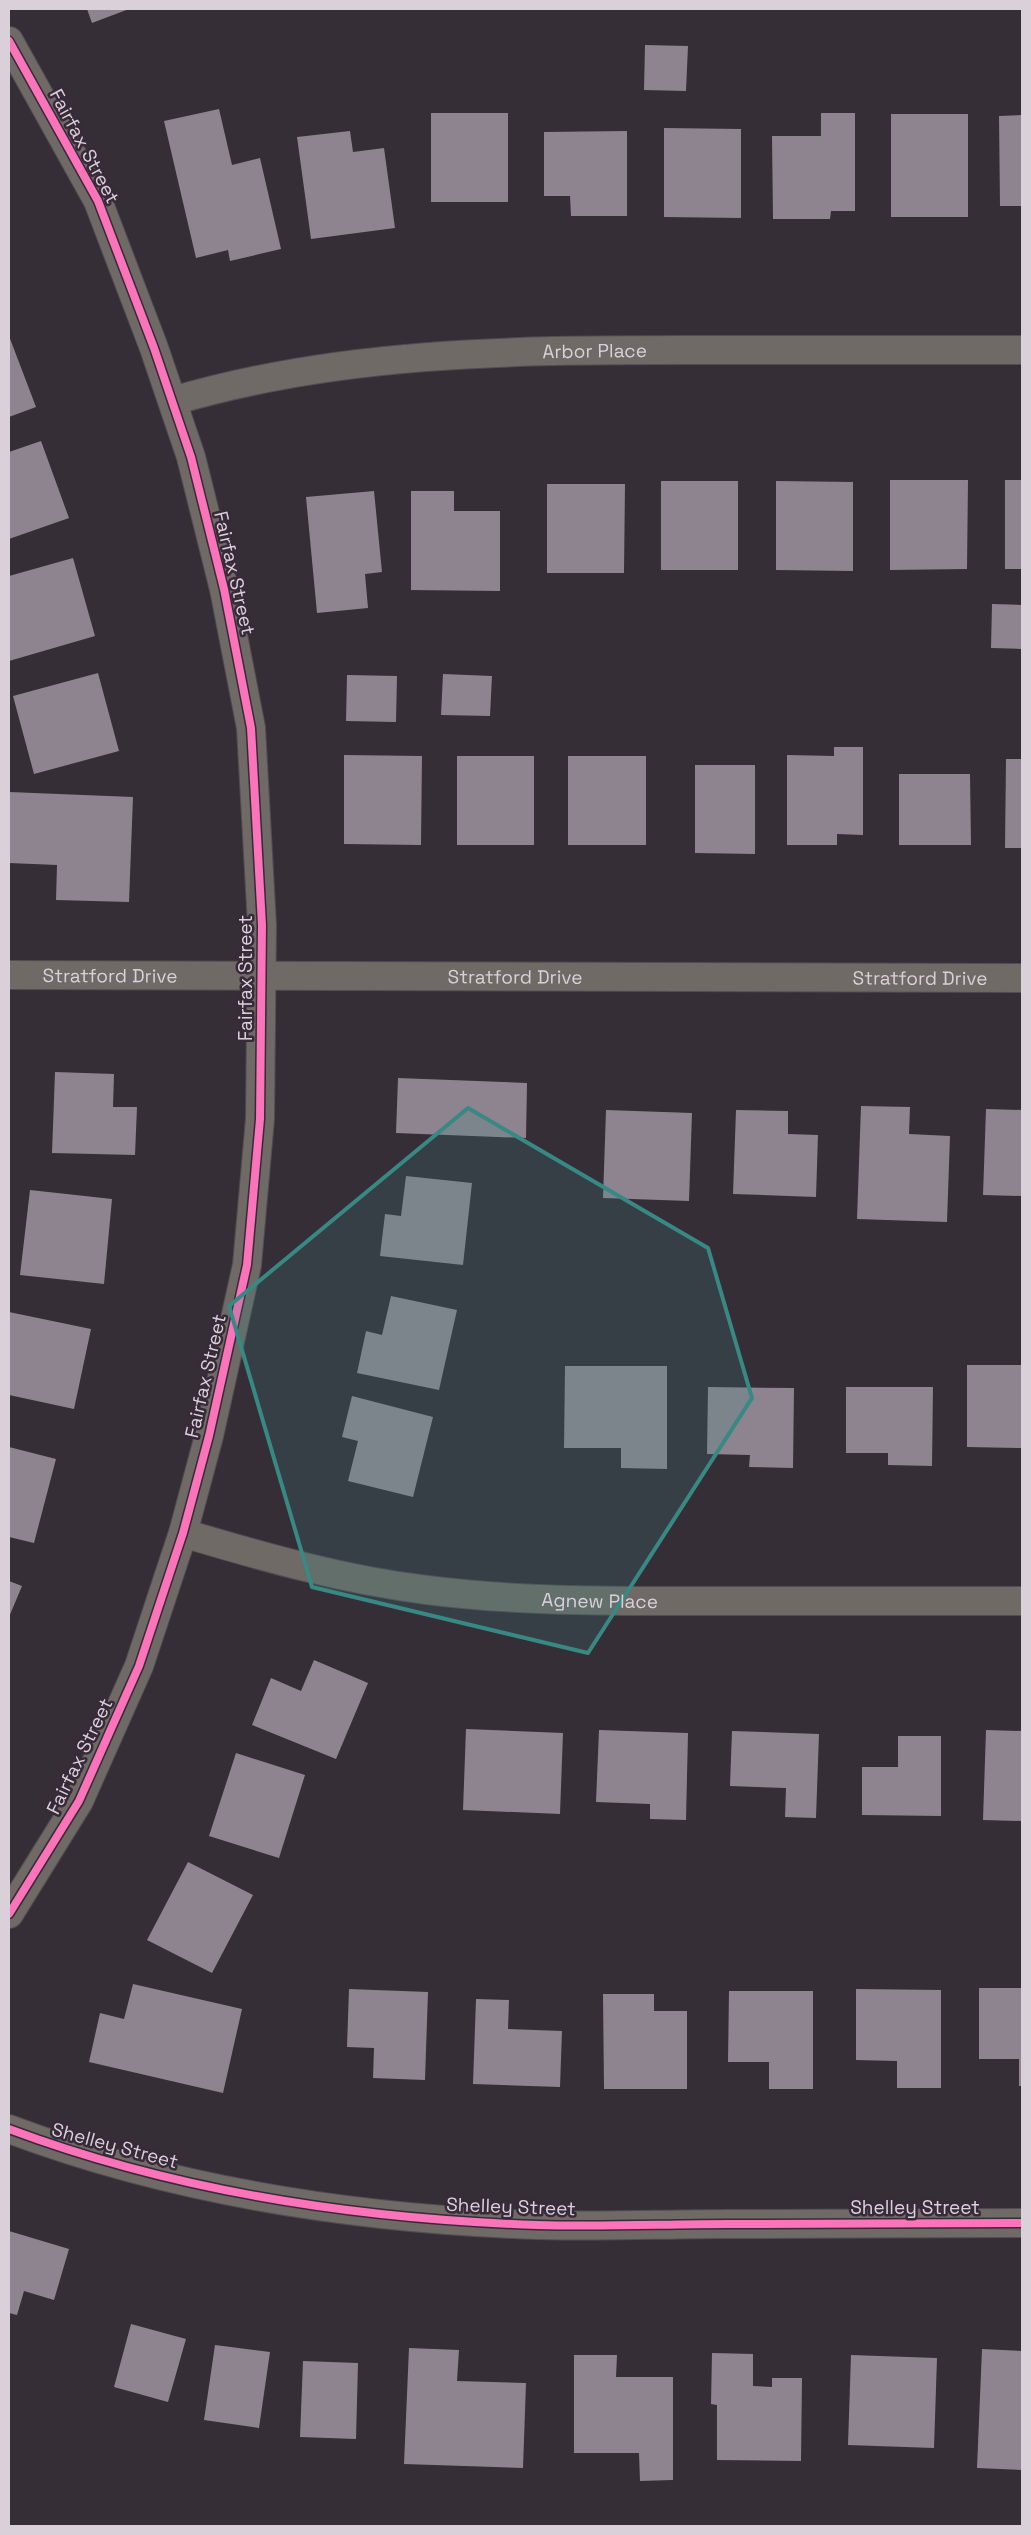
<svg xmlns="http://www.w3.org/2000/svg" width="1031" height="2535" font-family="'Space Grotesk',sans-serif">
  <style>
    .building { fill: #8e848f }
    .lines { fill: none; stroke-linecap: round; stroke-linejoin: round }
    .minor-casing { stroke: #524c53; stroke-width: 30 }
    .minor { stroke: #6f6a66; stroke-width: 28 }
    .cycleway-casing { stroke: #382a39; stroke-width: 11 }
    .cycleway { stroke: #fb73b8; stroke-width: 8 }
    .marked { fill: #388884; fill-opacity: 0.2; stroke: #388884; stroke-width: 4; stroke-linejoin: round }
    .labels { text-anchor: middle; stroke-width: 5; stroke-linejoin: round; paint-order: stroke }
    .street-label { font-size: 19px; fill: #dad0da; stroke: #382a39 }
  </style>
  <rect width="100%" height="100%" fill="#352e36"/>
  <path class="building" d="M87,9H129L92,23Z
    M645,45L688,46L686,91L644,90Z
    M219,109L232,165L260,158L281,249L230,261L228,250L196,258L164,121Z
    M431,113H508V202H431Z
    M821,113H855V211H831L830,219H773L772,136H821Z
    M891,114H968V217H891Z
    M1022,115V206H1000L999,116Z
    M664,128L741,129V218L664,217Z
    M350,131L353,152L384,148L395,228L311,239L297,137Z
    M627,131V216H571L570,196H544V132Z
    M9,336L36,407L9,417Z
    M41,441L69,518L9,539V452Z
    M890,480H968L967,569L890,570Z
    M1005,480H1022V569H1005Z
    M661,481H738V570H661Z
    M776,481L853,482V571L776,570Z
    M547,484H625L624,573H547Z
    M374,491L382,572L365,574L368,608L317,613L306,497Z
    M411,491H454V511H500V591L411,590Z
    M73,558L95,636L9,661V576Z
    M992,604L1022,605V649L991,648Z
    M98,673L119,751L34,774L13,696Z
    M443,674L492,676L490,716L441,715Z
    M347,675L397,676L396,722L346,721Z
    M834,747H863V835L837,834V845H787V755L834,756Z
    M344,755L422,756L421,845L344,844Z
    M457,756H534V845H457Z
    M568,756H646V845H568Z
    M1006,759H1022V848H1005Z
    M695,765H755V854L695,853Z
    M899,774H970L971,845H899Z
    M9,792L133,797L129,902L56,900L57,865L9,863Z
    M55,1072L114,1074L113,1107H137L135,1155L52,1153Z
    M398,1078L527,1083L526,1138L396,1133Z
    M861,1106L910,1107L909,1134L950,1136L947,1222L857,1219Z
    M986,1109L1022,1110V1196L983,1195Z
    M606,1110L692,1113L689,1201L603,1198Z
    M736,1110L788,1111V1134L818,1135L816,1197L733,1194Z
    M406,1176L472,1183L463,1265L380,1256L385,1214L401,1216Z
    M30,1190L112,1199L104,1284L20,1275Z
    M391,1296L457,1310L439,1390L357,1373L366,1331L382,1335Z
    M9,1312L91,1329L74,1409L9,1395Z
    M967,1365H1022V1448L967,1447Z
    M565,1366H667V1469L621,1468V1448H564Z
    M708,1387L794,1388L793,1468L749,1467L750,1455L707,1454Z
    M846,1387H933L932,1466L888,1465V1453H846Z
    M352,1396L433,1417L413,1497L348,1481L358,1441L342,1437Z
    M9,1447L56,1459L34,1543L9,1537Z
    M9,1581L22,1586L9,1617Z
    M314,1660L368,1683L336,1759L252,1725L271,1678L301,1691Z
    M466,1729L563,1733L560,1814L463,1810Z
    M599,1730L688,1733L686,1820L650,1819V1804L596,1802Z
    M986,1730L1022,1731V1821L983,1820Z
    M732,1731L819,1734L816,1818L785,1817L786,1788L730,1786Z
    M898,1736H941V1816L862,1815V1767H898Z
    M236,1753L305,1775L279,1858L209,1836Z
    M188,1862L253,1895L212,1973L147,1940Z
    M133,1984L242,2009L223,2093L89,2062L100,2013L124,2019Z
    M979,1988H1022V2086H1019V2059H979Z
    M349,1989L428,1992L425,2080L373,2078L374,2048L347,2047Z
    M856,1989L941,1990V2088H897V2061L856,2060Z
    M729,1991H813V2089H769V2062H728Z
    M603,1994H654V2011H687V2089H604Z
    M476,1999L509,2000L508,2029L562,2031L560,2087L473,2084Z
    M9,2231L69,2249L54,2300L24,2291L17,2315L9,2313Z
    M131,2324L186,2339L168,2402L114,2387Z
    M215,2345L270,2352L259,2428L204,2420Z
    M409,2348L459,2350L457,2381L526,2383L523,2468L404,2464Z
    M982,2349L1022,2351V2470L977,2468Z
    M712,2353L753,2354V2386L772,2387V2378H802L801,2461L717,2460V2405L711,2404Z
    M574,2355H617L616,2377H673V2480L640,2481L639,2453H574Z
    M851,2355L937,2358L934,2448L848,2445Z
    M303,2361L358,2363L356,2439L300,2437Z"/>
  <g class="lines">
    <defs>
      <g id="minor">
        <path d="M9,41L98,201L154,348L191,457L224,589L251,728L262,925L260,1119L247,1265L209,1436L183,1533L139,1666L79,1801L9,1914"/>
        <path id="s1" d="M173,401C338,352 512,350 683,350C796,350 909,350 1022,350"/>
        <path id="s2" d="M9,975L1022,978"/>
        <path id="s3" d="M183,1533C263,1557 344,1580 427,1590C521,1602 617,1601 712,1601C815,1601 919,1601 1022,1601"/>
        <path d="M9,2129C177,2192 359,2219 538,2225C602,2227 665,2224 729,2224C827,2224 924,2223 1022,2223"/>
      </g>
    </defs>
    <use href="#minor" class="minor-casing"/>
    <use href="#minor" class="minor"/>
    <defs>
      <path id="cycleway" d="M9,41L98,201L154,348L191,457L224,589L251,728L262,925L260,1119L247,1265L209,1436L183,1533L139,1666L79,1801L9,1914
        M9,2129C177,2192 359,2219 538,2225C602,2227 665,2224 729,2224C827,2224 924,2223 1022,2223"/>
    </defs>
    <use href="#cycleway" class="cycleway-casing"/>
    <use href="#cycleway" class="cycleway"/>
  </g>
  <path class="marked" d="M468,1108L708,1248L752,1398L588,1653L312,1587L229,1306Z"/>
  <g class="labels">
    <g class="street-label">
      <text transform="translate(85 146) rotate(62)" y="7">Fairfax Street</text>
      <text dy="7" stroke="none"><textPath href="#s1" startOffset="426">Arbor Place</textPath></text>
      <text transform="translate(235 573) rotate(77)" y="7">Fairfax Street</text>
      <text dy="7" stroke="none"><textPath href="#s2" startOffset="101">Stratford Drive</textPath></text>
      <text dy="7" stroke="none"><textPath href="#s2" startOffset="506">Stratford Drive</textPath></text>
      <text transform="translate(245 978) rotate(-90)" y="7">Fairfax Street</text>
      <text dy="7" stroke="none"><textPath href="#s2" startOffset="911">Stratford Drive</textPath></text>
      <text transform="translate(205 1376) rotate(-77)" y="7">Fairfax Street</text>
      <text dy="7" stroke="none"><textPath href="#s3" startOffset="424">Agnew Place</textPath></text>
      <text transform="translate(79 1756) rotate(-64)" y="7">Fairfax Street</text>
      <text transform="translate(115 2145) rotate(15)" y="7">Shelley Street</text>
      <text transform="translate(511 2206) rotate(2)" y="7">Shelley Street</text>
      <text x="915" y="2214">Shelley Street</text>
    </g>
  </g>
  <rect width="1031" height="2535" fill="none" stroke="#dad0da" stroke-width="20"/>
</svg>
